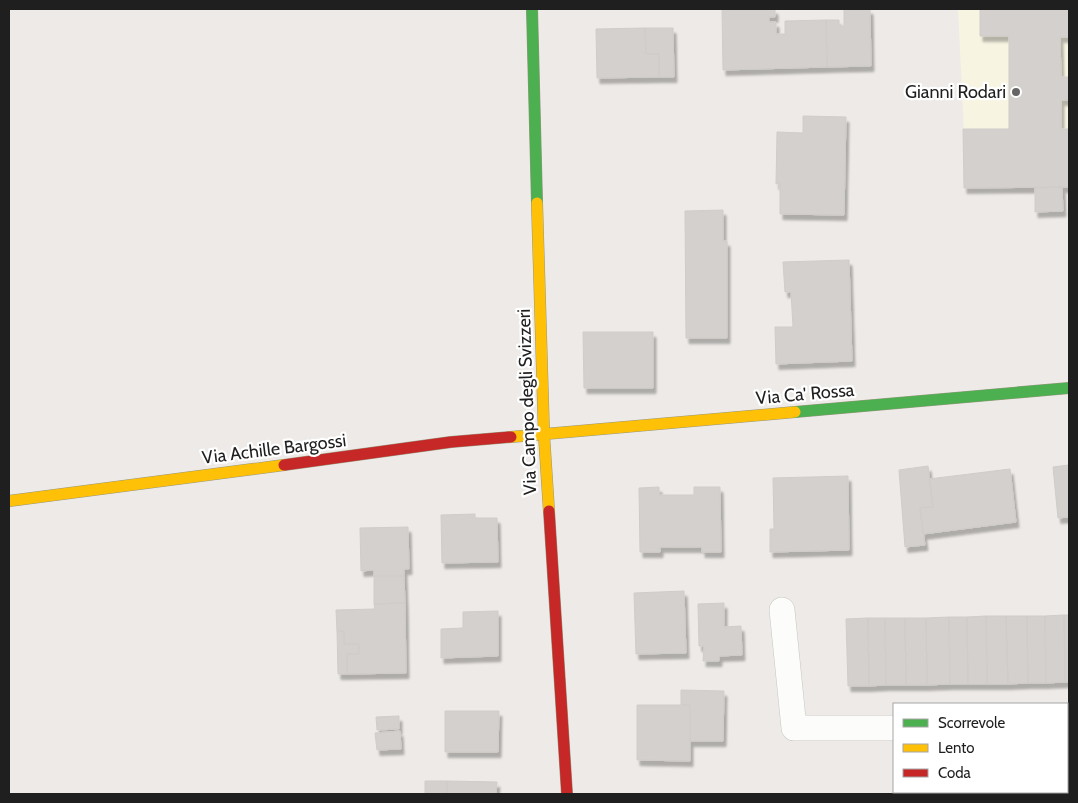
<svg xmlns="http://www.w3.org/2000/svg" width="1078" height="803" font-family="Cabin,sans-serif">
  <style>
    .education { fill: #f7f4e2 }
    .building { fill: #d4d0ce; stroke: #d0ccc8; filter: url(#shadow) }
    .lines { fill: none; stroke-linecap: round; stroke-linejoin: round }
    .street-casing { stroke: #c6c5c3; stroke-width: 26 }
    .fast-casing { stroke: #98977e; stroke-width: 12 }
    .slow-casing { stroke: #98977e; stroke-width: 12 }
    .jam-casing { stroke: #98977e; stroke-width: 12 }
    .street { stroke: #fcfcfb; stroke-width: 25 }
    .fast { stroke: #4caf50; stroke-width: 11 }
    .slow { stroke: #ffc107; stroke-width: 11 }
    .jam { stroke: #c62828; stroke-width: 11 }
    .poi-dot { fill: #676665; stroke: #fff; stroke-width: 2 }
    .labels { text-anchor: middle; stroke-width: 4.5; stroke-linejoin: round; paint-order: stroke }
    .poi-label { font-size: 18px; fill: #1f1f1f; stroke: #fff; text-anchor: end }
    .street-label { font-size: 18px; fill: #1f1f1f; stroke: #fff }
  </style>
  <defs>
    <filter id="shadow"><feDropShadow dx="3" dy="5.5" stdDeviation="1" flood-color="#0004"/></filter>
  </defs>
  <rect width="100%" height="100%" fill="#edeae7"/>
  <path class="education" d="M958,9H1069V175L966,177Z"/>
  <path class="building" d="M722,9H775V17H769V22H776V34H785V21L826,20L827,67L723,70Z
    M844,9H870L871,66L827,67L826,20H839V26H844Z
    M980,9H1069V37H1060L1061,77H1069V100H1061V129H1069V187L964,188L963,129H1009V36H980Z
    M645,28H673L674,77H659V54H646Z
    M645,28L646,54H659V77L597,78L596,29Z
    M803,116L846,117L844,215L780,214V183L776,184L777,132L803,133Z
    M1062,187L1063,211L1035,212V188Z
    M723,210V241H727V338H686L685,211Z
    M849,260L852,361L776,364L775,327H793L791,292H785L783,262Z
    M583,332H653V388H584Z
    M1069,465V517L1058,518L1053,467Z
    M928,466L933,507L920,508L925,545L905,547L899,470Z
    M1010,469L1016,522L923,534L920,508L933,507L929,479Z
    M848,476L849,550L770,552V529H774L773,478Z
    M659,487V495H694V487H720L721,552H702V547H660V552H640L639,488Z
    M475,514V518H497L498,562L442,563L441,515Z
    M408,527L409,569H404V576H374V570L361,571L360,528Z
    M374,576H404L405,603L374,604Z
    M684,591L686,653L636,654L634,593Z
    M405,603L406,673L347,674V654H359V644H344V631H337L336,610L375,609L374,604Z
    M724,603V627L741,626L742,655L719,656V661H703L704,646H699L698,604Z
    M498,611V656L441,658V629L463,628V612Z
    M1064,615H1069V682H1065Z
    M1064,615L1065,682L1046,683L1045,616Z
    M986,616H1006L1008,684H987Z
    M986,616L987,684H968L967,617Z
    M1006,616H1027L1028,683L1008,684Z
    M1027,616H1045L1046,683H1028Z
    M949,617H967L968,684H950Z
    M949,617L950,684L927,685L926,618Z
    M868,618H885L886,685L869,686Z
    M868,618L869,686H848L846,619Z
    M885,618H905L906,685H886Z
    M905,618H926L927,685H906Z
    M337,631H344V644H359V654H347V674H338Z
    M681,690L724,691L723,741H690V705H681Z
    M637,705H690V761L637,760Z
    M445,711H499L498,752H445Z
    M399,716V729L377,730L376,717Z
    M400,731L401,749L377,750L375,733Z
    M425,781H447V794H425Z
    M447,781L497,782L496,794H447Z"/>
  <g class="lines">
    <defs>
      <path id="street" d="M782,610L794,728H894
        M1067,727H1069"/>
      <path id="fast" d="M532,9L537,203
        M795,412L1069,388"/>
      <path id="slow" d="M537,203L544,435L549,511
        M511,437L795,412
        M9,501L284,465"/>
      <path id="jam" d="M284,465L451,442L511,437
        M549,511L567,794"/>
    </defs>
    <use href="#street" class="street-casing"/>
    <use href="#fast" class="fast-casing"/>
    <use href="#slow" class="slow-casing"/>
    <use href="#jam" class="jam-casing"/>
    <use href="#street" class="street"/>
    <use href="#fast" class="fast"/>
    <use href="#slow" class="slow"/>
    <use href="#jam" class="jam"/>
  </g>
  <circle class="poi-dot" cx="1016" cy="92" r="5"/>
  <g class="labels">
    <g class="poi-label">
      <text x="1006" y="98">Gianni Rodari</text>
    </g>
    <g class="street-label">
      <text transform="translate(805 394) rotate(-5)" y="6">Via Ca' Rossa</text>
      <text transform="translate(527 402) rotate(-92)" y="6">Via Campo degli Svizzeri</text>
      <text transform="translate(274 449) rotate(-7)" y="6">Via Achille Bargossi</text>
    </g>
  </g>
  <rect width="1078" height="803" fill="none" stroke="#1f1f1f" stroke-width="20"/>
  <rect x="893" y="703" width="175" height="90" fill="#ffffff" stroke="#a5a5a5"/>
  <rect x="903" y="719" width="25" height="8" fill="#4caf50" stroke="#a5a5a5"/>
  <text x="938" y="728" font-size="15" fill="#1f1f1f">Scorrevole</text>
  <rect x="903" y="744" width="25" height="8" fill="#ffc107" stroke="#a5a5a5"/>
  <text x="938" y="753" font-size="15" fill="#1f1f1f">Lento</text>
  <rect x="903" y="769" width="25" height="8" fill="#c62828" stroke="#a5a5a5"/>
  <text x="938" y="778" font-size="15" fill="#1f1f1f">Coda</text>
</svg>
